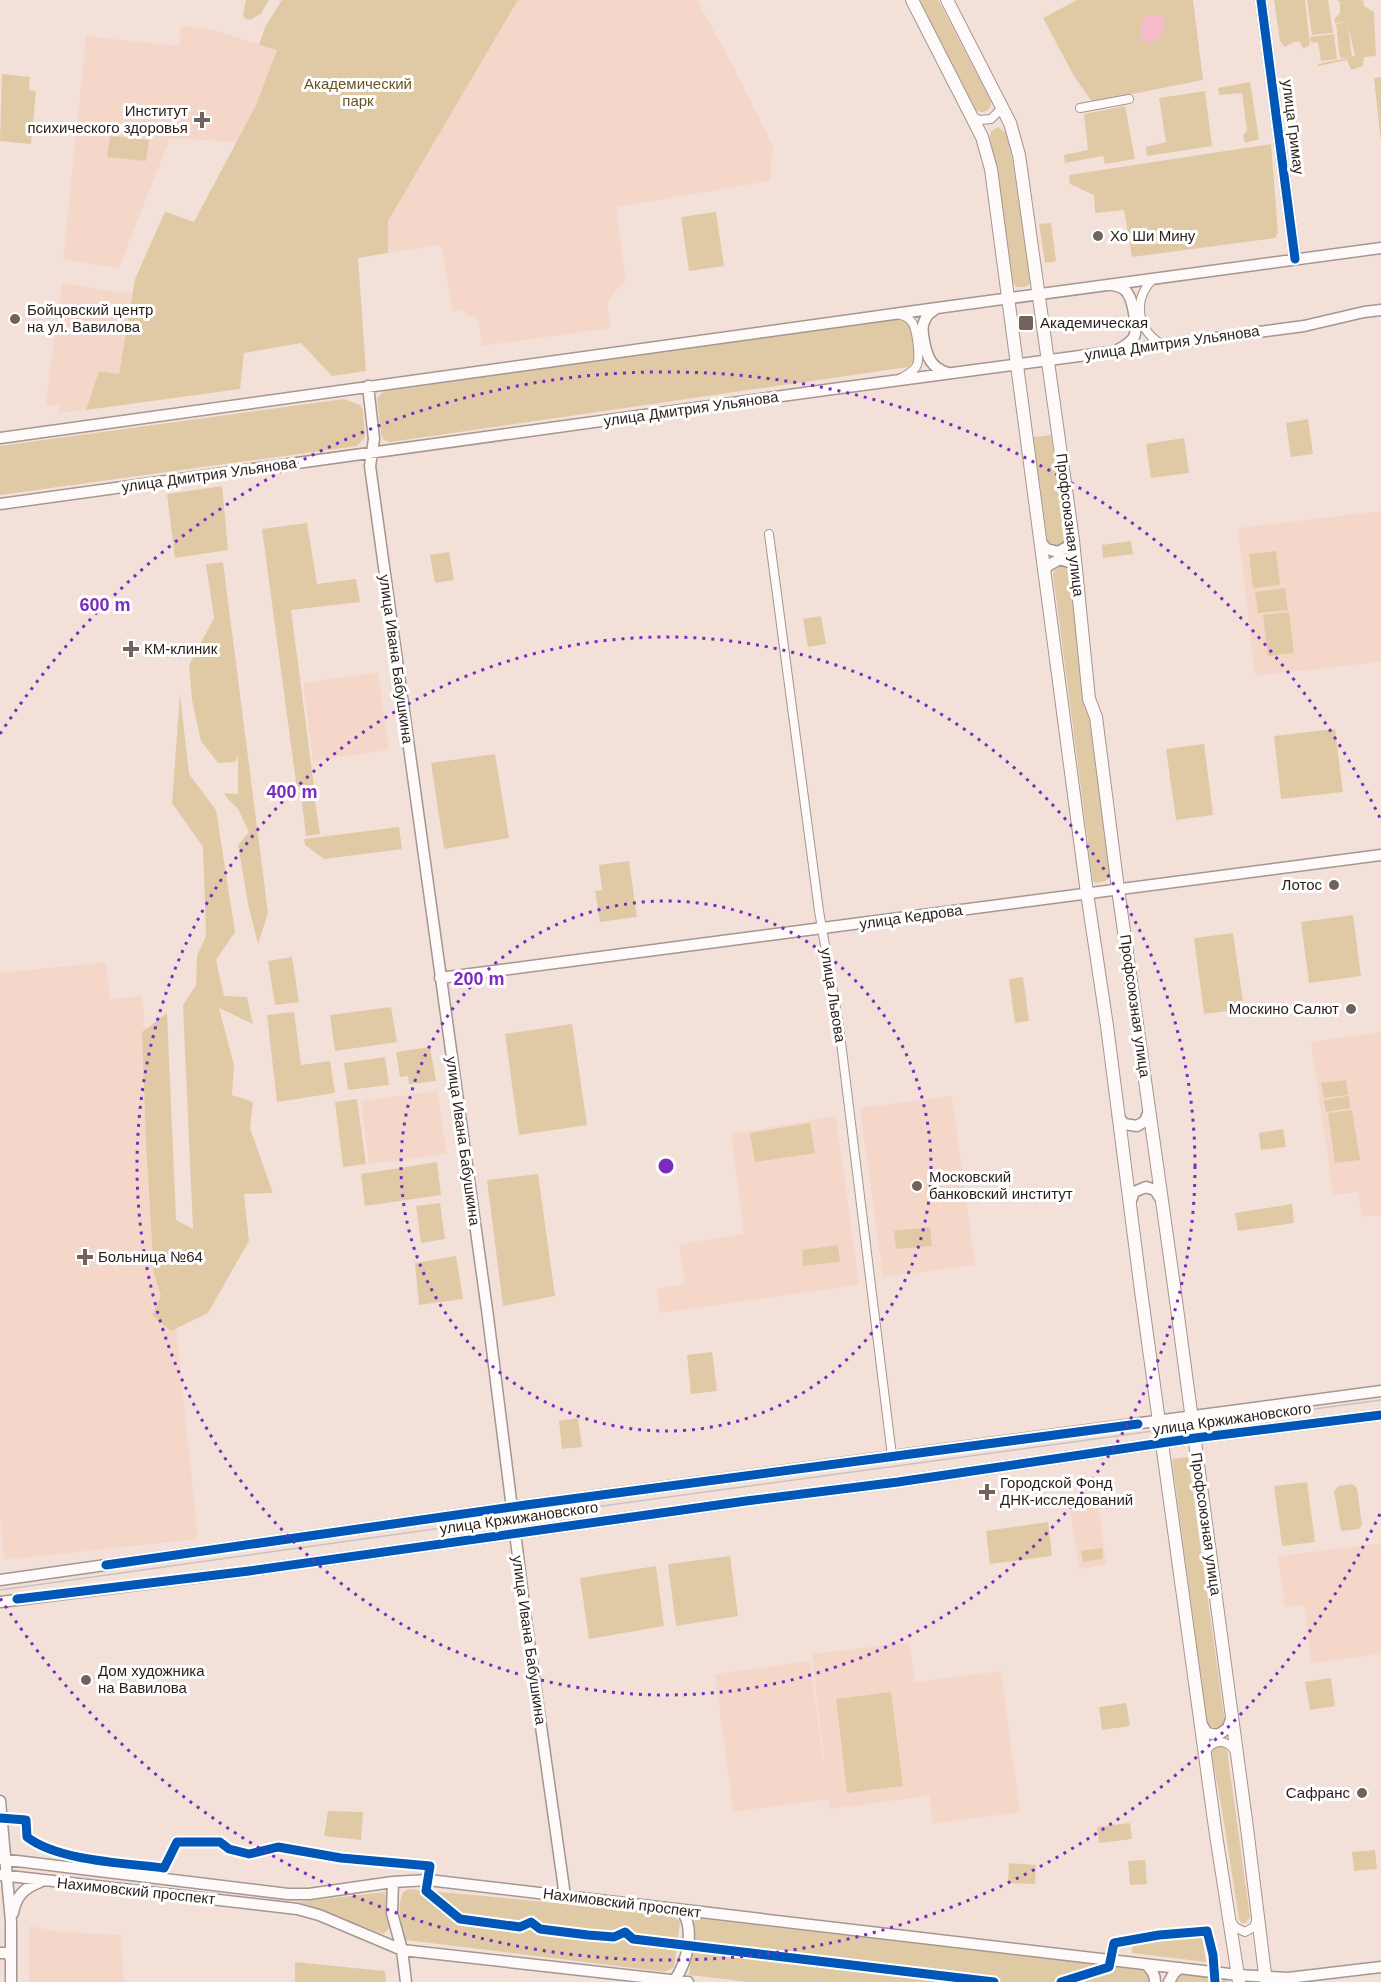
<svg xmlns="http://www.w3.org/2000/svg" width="1381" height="1982" font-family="Arial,sans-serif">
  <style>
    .built { fill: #f5d7ca }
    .green { fill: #e0caa6 }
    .water { fill: #f5bbca }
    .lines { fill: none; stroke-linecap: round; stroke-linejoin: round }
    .street-casing { stroke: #a49690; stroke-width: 10 }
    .secondary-casing { stroke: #a49690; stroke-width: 13 }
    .primary-casing { stroke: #a49690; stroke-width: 14 }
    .street { stroke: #fdfaf9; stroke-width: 8 }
    .secondary { stroke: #fdfaf9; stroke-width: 10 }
    .primary { stroke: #fdfaf9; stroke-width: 12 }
    .tram { stroke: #c7c2c0; stroke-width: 1.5 }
    .cycleway-casing { stroke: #fff; stroke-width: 13 }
    .cycleway { stroke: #0057b8; stroke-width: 9 }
    .ring { fill: none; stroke: #7b2cbf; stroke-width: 3; stroke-dasharray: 3 6 }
    .poi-dot { fill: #70625c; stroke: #fff; stroke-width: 2 }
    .labels { text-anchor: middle; stroke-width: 6; stroke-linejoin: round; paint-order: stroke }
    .park-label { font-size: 15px; fill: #675521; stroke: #fff }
    .poi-label { font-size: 15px; fill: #2a1e19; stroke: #fff; text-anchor: start }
    .street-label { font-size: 15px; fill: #2a1e19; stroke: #fff }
    .centre { fill: #7b2cbf; stroke: #fff; stroke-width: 3 }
    .ring-label { font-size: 18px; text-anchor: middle; font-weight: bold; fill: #7b2cbf; stroke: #fff; stroke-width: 6; stroke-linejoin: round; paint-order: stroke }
  </style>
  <rect width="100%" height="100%" fill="#f3e1d9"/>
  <path class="built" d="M518,0H697L734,68L773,146L770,181L616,207L626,282L621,284L607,304L611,328L482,346L479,321L460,310L453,312L441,245L388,253V221Z
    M181,26L210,29L277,50L255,107L236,142L170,138L119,268L63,260L86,36L179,46Z
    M62,283L132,294L119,374L99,371L86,410L59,413V405L45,406Z
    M1381,511V662L1255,676L1238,528Z
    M378,672L389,750L313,761L303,683Z
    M106,962L110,999L142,996L198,1539L4,1560L0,1515V973Z
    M1381,1032V1215L1362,1217L1358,1192L1333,1195L1311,1042Z
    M437,1091L447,1154L369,1164L361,1101Z
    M952,1096L975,1265L883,1277L860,1108Z
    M836,1116L859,1285L660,1313L657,1289L685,1284L679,1244L744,1234L731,1134Z
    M1098,1504L1107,1565L1079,1569L1070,1508Z
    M1381,1543V1654L1311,1663L1304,1605L1285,1607L1278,1556Z
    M909,1642L915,1682L1001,1671L1020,1812L933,1824L929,1796L830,1809L828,1799L733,1812L715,1674L810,1661L828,1794L812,1654Z
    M29,1926L63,1932L121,1935L124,1982H29Z"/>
  <path class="green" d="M246,0H269L261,14L250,20L245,19L243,15Z
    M282,0H518L388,221V253L358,258L366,371L332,376L301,343L244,353L240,389L86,410L99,371L119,374L135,279L164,214L166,212L194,222L255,107L277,50L259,45L265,27Z
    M919,0H938L991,101C992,110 984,115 976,110Z
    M1077,0H1193L1203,80L1092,102L1074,76L1043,18Z
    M1274,0H1305L1310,45L1303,49L1300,42H1294L1285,47L1280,41Z
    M1307,0H1328L1333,33L1312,35Z
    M1337,0H1363L1364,6L1374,12L1376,56L1364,57L1363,66L1351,70L1347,60L1318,66V64L1355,56L1348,25L1352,57L1340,58L1336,24L1347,22L1335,23L1334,19L1340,13V2Z
    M1334,34L1337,59L1321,61L1318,42L1311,43L1310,37Z
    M2,74L30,77L29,90L36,91L31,144L0,141Z
    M1381,77V143L1374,78Z
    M1250,82L1259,139L1245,143L1243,135L1247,131L1242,93L1219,95L1218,88Z
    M1205,91L1212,146L1147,156L1146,147L1166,142L1159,98Z
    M1125,106L1135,159L1105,164L1103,156L1065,163L1064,155L1088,150L1084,114Z
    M998,127L1006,133L1011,152L1031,279C1030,287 1024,288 1017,287L1013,283L990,137L991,131Z
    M110,136L149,140L146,161L107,157Z
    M1271,144L1278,233L1275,238L1132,257L1124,210L1095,213L1094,195L1070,184L1069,175Z
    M716,212L724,266L689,271L681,217Z
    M1051,223L1056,261L1045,263L1039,224Z
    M896,319H902L911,325L916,360L908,367L390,442L384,440L381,434L377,398L384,391Z
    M344,399L360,405L363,410L365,437L357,446L0,495V446Z
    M1308,419L1313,454L1291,457L1286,423Z
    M1051,435L1066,543L1062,549L1048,544L1033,437Z
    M1184,438L1189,473L1151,478L1146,444Z
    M222,486L228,550L175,558L167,494Z
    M307,523L317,584L356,579L360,602L291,610L315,794L298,797L262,529Z
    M1131,541L1133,554L1103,558L1102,545Z
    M1276,551L1280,585L1253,588L1249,554Z
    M449,552L454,580L435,583L430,555Z
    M223,562L268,913L258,944L248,904L238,845L249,832L238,809L227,798L224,793L238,794V756L235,762L218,763L201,741L192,700L189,665L214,618L206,564Z
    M1061,566L1067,567L1070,571L1110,875L1106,881L1095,883L1093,881L1053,574L1055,569Z
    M1285,588L1288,610L1258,613L1255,592Z
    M1289,612L1294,653L1268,656L1263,615Z
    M821,616L826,644L808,647L803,619Z
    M180,694L189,774L216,810L235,932L216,960L224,996L247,997L253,1024L219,1008L234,1065L232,1095L253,1102L250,1128L273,1193L244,1194L249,1241L208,1313L171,1331L152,1315L161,1296L154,1274L146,1143L142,1032L167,1013L176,1220L193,1229L183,1005L196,985L197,956L206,936L203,847L172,803Z
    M1335,729L1343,792L1281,799L1274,736Z
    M1204,744L1213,815L1176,820L1166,749Z
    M495,754L509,838L444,849L431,763Z
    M315,800L320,834L306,836L302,802Z
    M399,827L402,849L324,859L305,845L304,839Z
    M629,861L637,917L600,922L595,891L602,890L599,865Z
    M1353,915L1361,976L1309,983L1301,922Z
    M1233,933L1244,1009L1204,1014L1194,938Z
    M292,957L299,1002L275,1005L268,961Z
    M1023,977L1029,1021L1015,1023L1009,979Z
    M391,1007L397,1042L335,1051L330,1015Z
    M294,1012L301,1065L330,1061L335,1093L277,1102L267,1015Z
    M572,1024L587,1125L519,1135L505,1034Z
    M430,1047L436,1081L409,1084L408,1076L400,1077L396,1052Z
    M385,1057L389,1085L348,1090L344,1063Z
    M1346,1080L1348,1095L1324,1098L1321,1083Z
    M1349,1096L1350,1108L1326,1112L1324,1100Z
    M357,1099L366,1164L343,1167L335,1102Z
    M1352,1110L1360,1160L1335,1163L1328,1113Z
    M810,1123L815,1153L755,1162L750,1133Z
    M1283,1129L1286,1147L1261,1150L1259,1133Z
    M437,1162L441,1195L365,1206L361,1174Z
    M538,1174L555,1296L503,1306L487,1180Z
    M440,1203L445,1239L421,1243L416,1206Z
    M1292,1204L1294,1223L1238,1231L1235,1213Z
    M930,1227L932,1246L896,1249L894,1231Z
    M838,1245L840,1262L803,1266L802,1250Z
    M456,1256L463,1299L419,1305L415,1263Z
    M712,1352L717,1391L691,1394L687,1355Z
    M578,1418L582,1447L562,1449L559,1421Z
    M1188,1457L1225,1723L1224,1727L1216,1731L1209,1728L1207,1725L1172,1459Z
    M1307,1482L1315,1542L1282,1546L1274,1486Z
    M1352,1484L1357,1488L1362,1525L1359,1529L1341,1531L1334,1491L1338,1486Z
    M1048,1522L1052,1556L990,1564L986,1531Z
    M1102,1548L1103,1559L1083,1562L1081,1551Z
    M730,1556L738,1616L676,1626L668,1564Z
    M656,1566L664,1626L589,1639L580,1578Z
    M1331,1678L1335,1706L1310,1710L1305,1682Z
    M891,1692L903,1786L847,1793L836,1699Z
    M1126,1703L1130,1726L1102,1730L1099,1707Z
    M1221,1746L1227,1750L1250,1917L1246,1923H1241L1239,1919L1222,1810L1211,1752L1214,1749Z
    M328,1811L363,1812L361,1840L324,1836Z
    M1130,1823L1132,1839L1099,1843L1097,1827Z
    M1375,1850L1377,1869L1354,1871L1352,1852Z
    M1145,1860L1147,1884L1130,1885L1128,1861Z
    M1009,1863L1036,1865L1035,1884L1008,1883Z
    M409,1889L672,1914L680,1922L674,1967L665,1972L406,1940C401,1924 396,1908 403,1892Z
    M385,1892L391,1927L383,1934L298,1902Z
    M695,1918L1146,1970L1150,1982H749L689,1975Z
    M1202,1936L1206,1962L1132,1953V1944Z
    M295,1962L385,1971L386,1982H295Z
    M1182,1974L1225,1978L1228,1982H1171Z"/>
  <path class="water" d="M1152,14L1162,16C1170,30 1161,39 1148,43L1142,39C1141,27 1138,17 1152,14Z"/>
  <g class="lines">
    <defs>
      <path id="street" d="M1080,108L1129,99
        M972,117L980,120L991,119L1000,110V104
        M1153,279C1132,300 1137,331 1163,345
        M897,314C902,315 907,316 910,320C917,326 921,359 916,367C912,372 907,375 901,378
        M769,534L819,911L839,1026L892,1456
        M1205,1754C1211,1739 1228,1738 1235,1752
        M1231,1921L1235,1927L1245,1932L1254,1927L1257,1919"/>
      <path id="secondary" d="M1261,0L1295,259
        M1112,285C1117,286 1122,287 1125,290C1133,297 1138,328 1134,337C1130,343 1125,346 1119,349
        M937,308C931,312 926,315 924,322C921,328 923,334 924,341C927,357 931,368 948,373
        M368,386L374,439L370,466L488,1317L526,1620L565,1896
        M0,438L937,308L1381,248
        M0,504L840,388L1304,326L1364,312L1381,310
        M1041,543L1047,549L1058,552L1067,547L1073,540
        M1044,570L1049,565L1060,559L1075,564
        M440,978L1381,855
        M1118,1116L1124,1124L1137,1126L1145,1121L1149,1111
        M1130,1203L1134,1192L1146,1187L1155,1190L1162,1201
        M0,1580L526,1505L1381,1391
        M0,1602L249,1571L746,1501L898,1482L1195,1438L1381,1415
        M1201,1723L1207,1733L1218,1735L1228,1728L1232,1716
        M0,1801L11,1922V1982
        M0,1859L288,1894H309L393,1882L428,1880L1238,1975L1288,1978L1381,1967
        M0,1875L297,1909L319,1915L402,1950L688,1982
        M393,1882L392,1913L402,1950L406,1982
        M13,1913C16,1896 24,1888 40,1882
        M0,1953H8L11,1959
        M1147,1965C1152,1971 1155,1974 1155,1982
        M674,1981C687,1963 696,1928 681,1910
        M1169,1982L1174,1973L1180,1968"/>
      <path id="primary" d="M912,0L982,137L991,169L1087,893L1107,1026L1141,1291L1216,1835L1239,1982
        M947,0L1010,123L1019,155L1073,540L1089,699L1096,717L1118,889L1174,1286L1247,1828L1266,1982"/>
    </defs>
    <use href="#street" class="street-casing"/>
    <use href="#secondary" class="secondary-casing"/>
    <use href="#primary" class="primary-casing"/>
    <use href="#street" class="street"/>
    <use href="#secondary" class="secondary"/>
    <use href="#primary" class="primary"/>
    <path class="tram" d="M0,1590L477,1523L1381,1400"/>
    <defs>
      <path id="cycleway" d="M1261,0L1295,259
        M106,1565L526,1505L1138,1424
        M17,1599L249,1571L746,1501L898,1482L1195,1438L1381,1415
        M0,1818L26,1820L27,1837C58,1861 125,1863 164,1868L177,1842H220L229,1849L249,1854L278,1847L341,1858L430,1866L426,1891L460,1919L520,1927L531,1922L540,1929L588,1935L614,1937L625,1932L633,1939L994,1982
        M1061,1982L1109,1967L1114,1943L1159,1935L1207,1931L1213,1955L1215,1982"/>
    </defs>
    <use href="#cycleway" class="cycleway-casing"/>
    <use href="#cycleway" class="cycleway"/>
  </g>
  <g class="ring">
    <circle cx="666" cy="1166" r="265"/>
    <circle cx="666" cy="1166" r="529"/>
    <path d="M1380 1514A794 794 0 0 1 0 1598M0 734A794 794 0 0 1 1380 818"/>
  </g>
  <g class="poi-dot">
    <path d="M199 111h6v6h6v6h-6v6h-6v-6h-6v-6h6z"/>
    <circle cx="1098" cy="236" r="6"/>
    <circle cx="15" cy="319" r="6"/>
    <rect x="1018" y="315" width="16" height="16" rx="3"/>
    <path d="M128 640h6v6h6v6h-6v6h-6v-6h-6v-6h6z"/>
    <circle cx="1334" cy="885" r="6"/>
    <circle cx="1351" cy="1009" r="6"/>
    <circle cx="917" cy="1186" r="6"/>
    <path d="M82 1248h6v6h6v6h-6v6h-6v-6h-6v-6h6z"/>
    <path d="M984 1483h6v6h6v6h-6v6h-6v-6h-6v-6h6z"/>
    <circle cx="86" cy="1680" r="6"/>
    <circle cx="1362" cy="1793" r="6"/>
  </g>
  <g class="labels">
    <g class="park-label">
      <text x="358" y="89">Академический<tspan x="358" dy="17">парк</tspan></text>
    </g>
    <g class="poi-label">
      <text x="188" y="116" text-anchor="end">Институт<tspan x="188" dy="17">психического здоровья</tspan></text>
      <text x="1110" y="241">Хо Ши Мину</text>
      <text x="27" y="315">Бойцовский центр<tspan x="27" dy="17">на ул. Вавилова</tspan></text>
      <text x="1040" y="328">Академическая</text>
      <text x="144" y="654">КМ-клиник</text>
      <text x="1322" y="890" text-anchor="end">Лотос</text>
      <text x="1339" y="1014" text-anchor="end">Москино Салют</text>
      <text x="929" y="1182">Московский<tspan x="929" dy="17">банковский институт</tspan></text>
      <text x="98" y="1262">Больница №64</text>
      <text x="1000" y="1488">Городской Фонд<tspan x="1000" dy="17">ДНК-исследований</tspan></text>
      <text x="98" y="1676">Дом художника<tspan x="98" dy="17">на Вавилова</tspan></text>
      <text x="1350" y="1798" text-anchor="end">Сафранс</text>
    </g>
    <g class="street-label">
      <text transform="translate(1293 127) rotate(83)" y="5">улица Гримау</text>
      <text transform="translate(1172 343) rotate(-8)" y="5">улица Дмитрия Ульянова</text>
      <text transform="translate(691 409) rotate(-8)" y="5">улица Дмитрия Ульянова</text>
      <text transform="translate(209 475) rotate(-8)" y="5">улица Дмитрия Ульянова</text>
      <text transform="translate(1070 525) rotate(83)" y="5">Профсоюзная улица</text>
      <text transform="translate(396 659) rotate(82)" y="5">улица Ивана Бабушкина</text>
      <text transform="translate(911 917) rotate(-8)" y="5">улица Кедрова</text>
      <text transform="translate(833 995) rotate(81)" y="5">улица Львова</text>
      <text transform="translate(1135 1006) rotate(82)" y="5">Профсоюзная улица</text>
      <text transform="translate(463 1141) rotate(82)" y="5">улица Ивана Бабушкина</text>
      <text transform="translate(1232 1419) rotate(-8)" y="5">улица Кржижановского</text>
      <text transform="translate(519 1518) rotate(-8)" y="5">улица Кржижановского</text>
      <text transform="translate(1206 1524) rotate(82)" y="5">Профсоюзная улица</text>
      <text transform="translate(529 1640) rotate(82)" y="5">улица Ивана Бабушкина</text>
      <text transform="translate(136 1891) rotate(6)" y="5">Нахимовский проспект</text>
      <text transform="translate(622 1903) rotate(7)" y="5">Нахимовский проспект</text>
    </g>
  </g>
  <circle cx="666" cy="1166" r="9" class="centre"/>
  <g class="ring-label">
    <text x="105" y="611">600 m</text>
    <text x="292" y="798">400 m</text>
    <text x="479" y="985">200 m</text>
  </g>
</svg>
